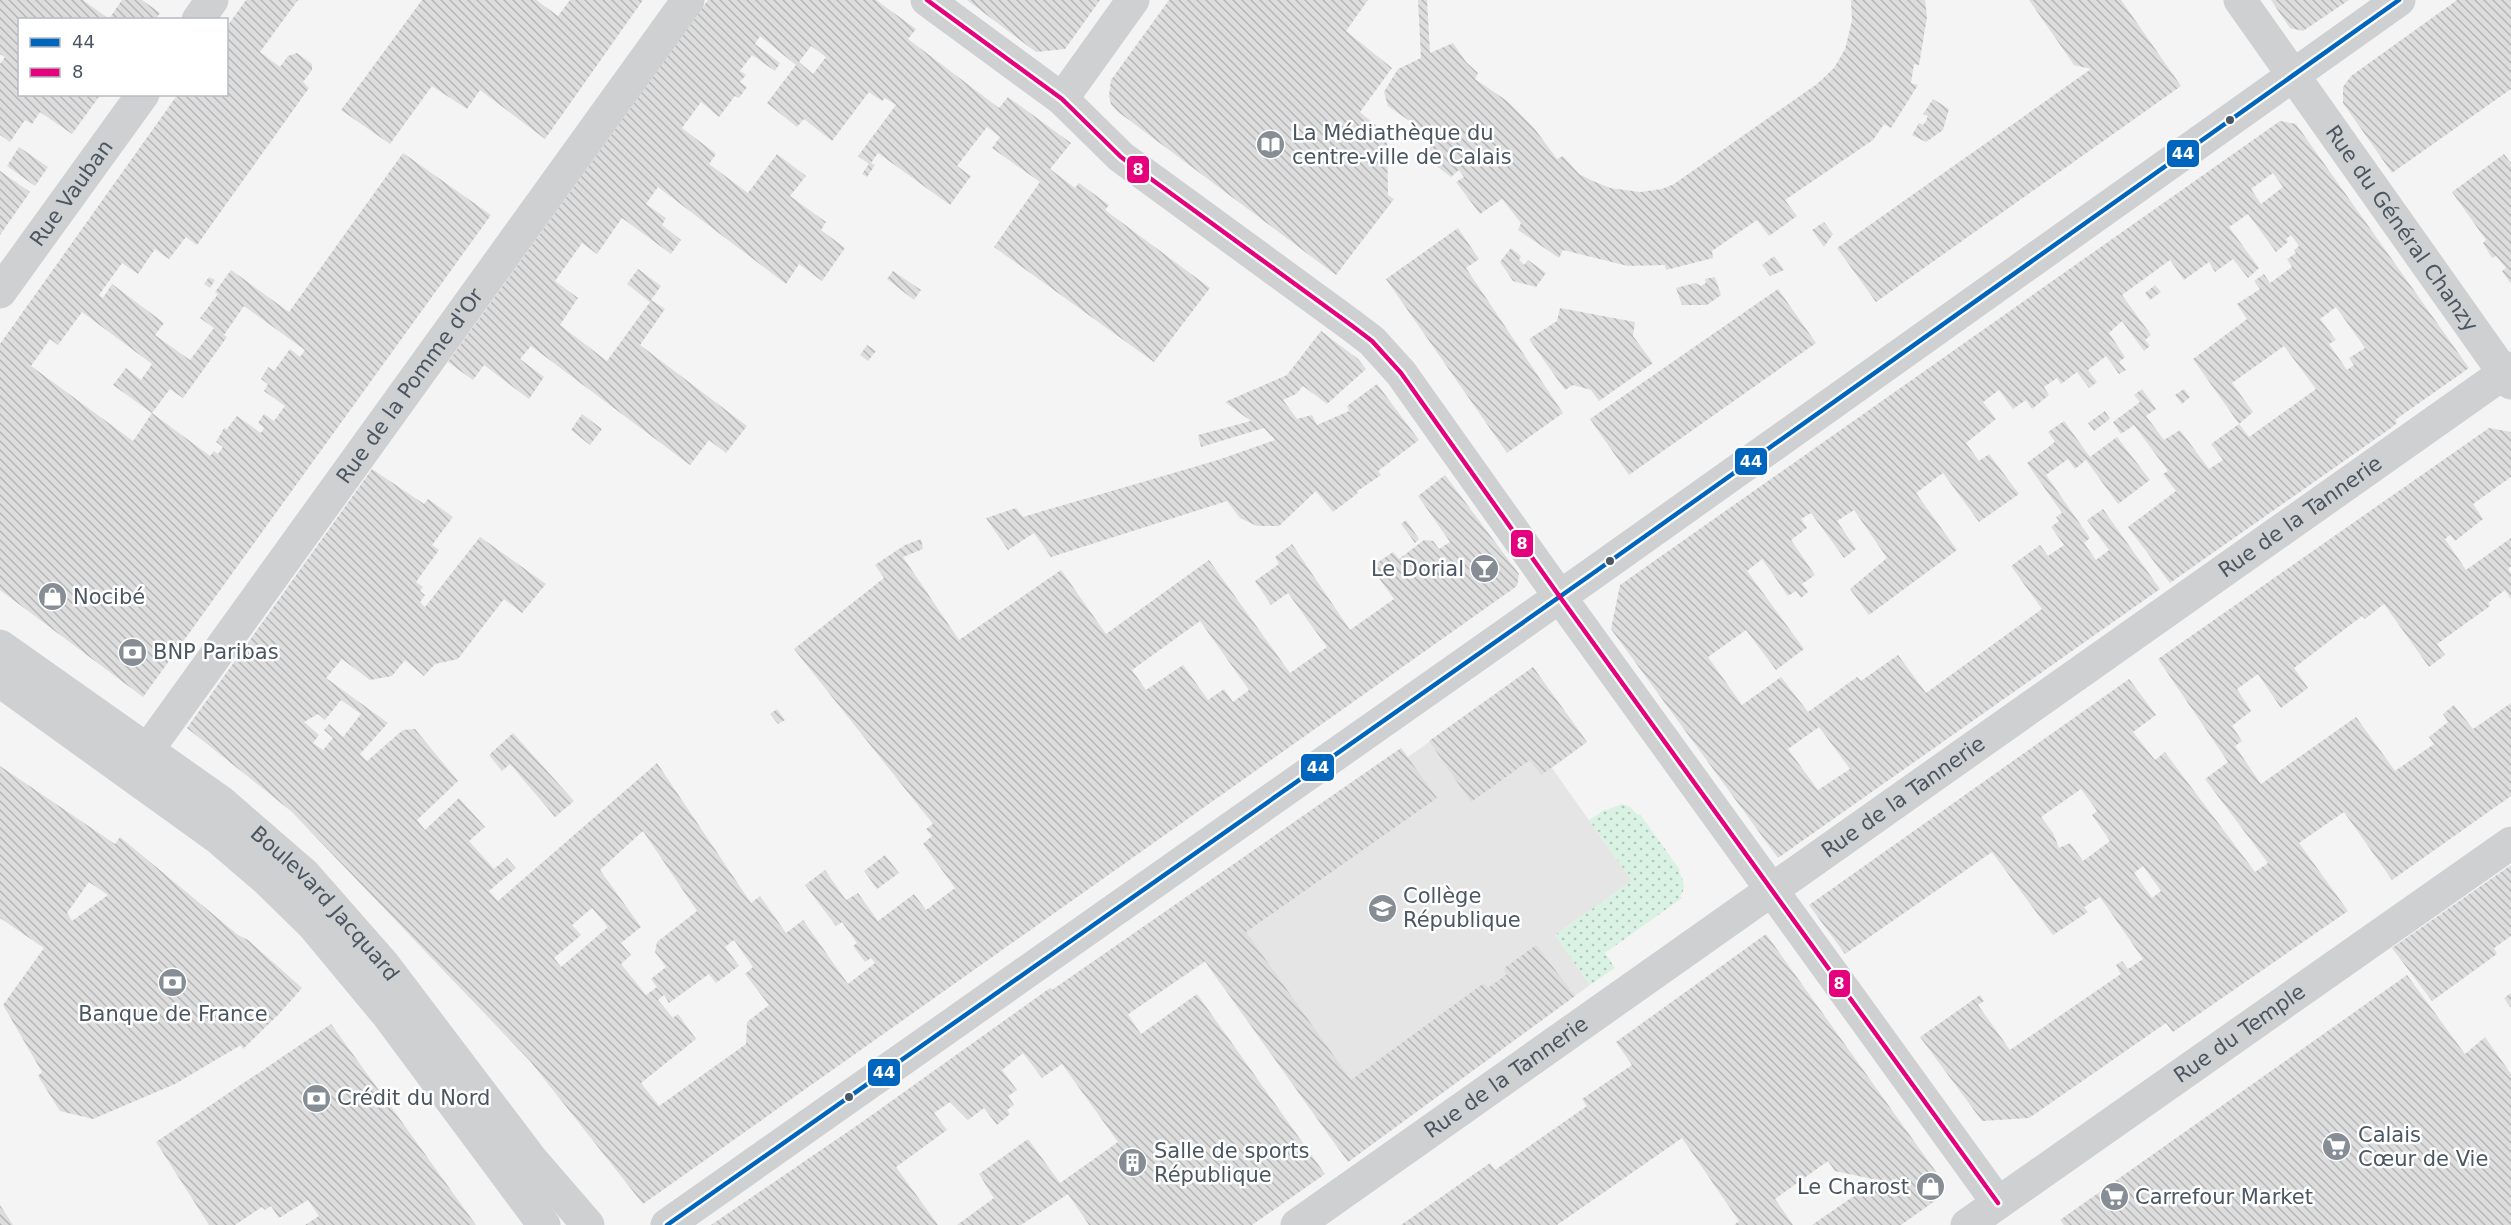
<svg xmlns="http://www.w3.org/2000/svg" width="2511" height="1225" font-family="'DejaVu Sans',sans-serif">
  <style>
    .education { fill: #e6e5e6 }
    .grass { fill: url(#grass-dots) }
    .building { fill: url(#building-back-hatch); fill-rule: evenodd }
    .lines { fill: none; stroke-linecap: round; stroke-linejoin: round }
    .minor { stroke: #ced0d2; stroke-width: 33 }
    .bus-1-casing { stroke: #fff; stroke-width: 9 }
    .bus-2-casing { stroke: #fff; stroke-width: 9 }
    .bus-1 { stroke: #0065bd; stroke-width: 4.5 }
    .bus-2 { stroke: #e5007d; stroke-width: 4.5 }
    .bus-dot { fill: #4a5661; stroke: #fff; stroke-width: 2 }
    .labels { text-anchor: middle; stroke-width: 5; stroke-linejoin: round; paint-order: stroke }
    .poi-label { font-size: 21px; fill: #4a5661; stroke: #fff; text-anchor: start }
    .street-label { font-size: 21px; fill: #4a5661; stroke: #fff }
    .line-badge { stroke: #fff; stroke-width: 2 }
    .badge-label { font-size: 16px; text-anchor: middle; font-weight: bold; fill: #fff }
  </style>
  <defs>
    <pattern id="grass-dots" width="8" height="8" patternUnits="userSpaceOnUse" patternTransform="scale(1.5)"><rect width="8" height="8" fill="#d9f2e3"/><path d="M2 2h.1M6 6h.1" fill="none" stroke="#b2c7bb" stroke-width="1.8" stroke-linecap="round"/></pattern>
    <pattern id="building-back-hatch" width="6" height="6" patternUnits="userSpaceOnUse" patternTransform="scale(1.5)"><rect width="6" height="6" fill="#ddddde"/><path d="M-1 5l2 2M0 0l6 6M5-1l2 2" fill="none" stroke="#b5b6b7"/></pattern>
  </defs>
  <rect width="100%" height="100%" fill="#f4f4f4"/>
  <path class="education" d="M1533,667L1587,742L1552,768L1632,881L1555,935L1590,985L1348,1162L1205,962L1128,1014L1141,1034L1104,1062L1052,990L1401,748L1408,757Z"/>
  <path class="grass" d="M1622,804L1630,807L1638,815L1640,814L1680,870L1679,872C1683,879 1687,889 1680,896L1682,898L1605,953L1615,968L1590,985L1555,935L1632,881L1589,820L1606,809L1607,810Z"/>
  <path class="building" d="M0,0H83L109,19L122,0H142L160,13L155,20H20V94H101L72,134L40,112L32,124L25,120L10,142L0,135V64L5,57L0,54Z
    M246,0H298L260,52L280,67L288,56L297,53L312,64V70L303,82L309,88L197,245L186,237L169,259L155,249L138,274L122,263L99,295L103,298L112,284L164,323L155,335L190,360L214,328L200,318L218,294L215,292L231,270L289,312L403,153L491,215L143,697L0,590V344L178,94H226V28ZM244,306L305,350L300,357L290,349L274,371L268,367L261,379L268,384L264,391L285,406L274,421L264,414L258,423L264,428L261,433L237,416L227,429L224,428L216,442L223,447L218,454L214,451L210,456L152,413L133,441L31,366L50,339L58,345L82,312L152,364L141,380L126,368L113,385L152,413L170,389L183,398L227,337L224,335Z
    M422,0H536L558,16L570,0H643L545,139L480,90L467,109L432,86L390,144L341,110Z
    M708,0H876L916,29L908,39L999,108L1008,97L1071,143L1050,169L1075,188L1079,183L1109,205L1105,210L1210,288L1154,362L994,247L1040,182L992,148L1000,137L987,127L957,166L971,176L950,205L878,153L871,163L875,165L867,177L862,174L869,164L858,156L896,105L885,98L882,101L869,92L832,141L804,119L797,127L767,103L796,65L760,36L755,44L780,63L775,71L752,55L740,71L746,75L740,82L747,87L739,98L735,96L719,117L701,102L682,128L716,154L709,164L748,193L777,154L806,176L790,196L826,222L821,230L845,248L822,281L799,264L786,284L658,187L646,204L666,218L662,225L681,240L671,254L622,218L597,254L582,243L555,281L578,298L560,325L607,361L650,302L627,284L638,269L661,286L651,300L665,309L640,345L747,426L726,453L709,440L690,465L531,346L520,359L544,377L529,399L484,365L473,380L448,362ZM811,46L826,57L813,74L799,62Z
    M967,0H1100L1065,49L1036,52Z
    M1169,0H1368L1346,31L1392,68L1360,112L1387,135L1388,195L1394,199L1336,275L1117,111L1111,104L1109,96L1111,80Z
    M1418,0H1427L1430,53L1453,43L1466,62L1478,73L1475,79L1507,101L1534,128L1557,159L1563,156L1579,174L1593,181L1610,188L1640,192L1662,189L1674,184L1817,84L1834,68L1845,49L1852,21L1851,0H1925L1927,17L1919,65L1914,64L1911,83L1918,85L1891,128L1884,124L1873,140L1785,200L1797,216L1769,236L1757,220L1712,251L1713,258L1666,270L1665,265L1628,266L1563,250L1559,258L1518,230L1521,223L1502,199L1480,214L1456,182L1464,177L1459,170L1451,177L1422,155L1434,138L1388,106L1384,92L1398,69L1421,58Z
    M2029,0H2121L2181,86L1876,302L1837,248L2091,69L2074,65Z
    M2271,0H2349L2303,31L2290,28Z
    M2457,0H2511V89L2392,173L2343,103V87L2351,76Z
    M1933,99L1949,109L1943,130L1926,142L1912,135L1919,123L1923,125L1926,121L1928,116L1923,114Z
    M2280,121L2296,124L2469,368L2395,420L2397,423L2391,428L2170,583L2128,527L2176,491L2163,474L2168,471L2134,425L2121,434L2113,422L2140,402L2134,395L2142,389L2156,409L2146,416L2164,440L2180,430L2209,469L2223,460L2211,444L2239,424L2249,437L2316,389L2284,346L2232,383L2253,412L2239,424L2193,359L2247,319L2237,304L2260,289L2254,281L2264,274L2270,283L2292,267L2287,259L2296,253L2294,250L2299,246L2291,235L2286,239L2288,242L2276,252L2248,214L2229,227L2259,268L2248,278L2233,259L2215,272L2209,262L2184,280L2170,260L2122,295L2151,335L2145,340L2150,346L2144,351L2122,321L2109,333L2125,357L2119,362L2126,370L2119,374L2106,356L2088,370L2097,382L2089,388L2077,372L2061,384L2057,378L2044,387L2049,395L2032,409L2026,400L2013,409L1999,390L1983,402L1996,419L1966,443L1979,461L1989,454L2019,494L1979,522L1943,473L1916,493L1957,550L1869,615L1850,589L1887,558L1854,510L1837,521L1856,549L1844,558L1811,513L1801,519L1807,528L1791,540L1815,575L1802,584L1808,592L1801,598L1796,591L1788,596L1762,559L1747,571L1804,649L1776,670L1746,630L1708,657L1742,705L1781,677L1808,712L1857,677L1861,681L1898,655L1926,693L2042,609L2011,566L2040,545L2048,556L2064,545L2051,527L2059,521L2056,517L2062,513L2027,463L2055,442L2048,432L2064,421L2090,457L2117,437L2150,480L2118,504L2086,460L2075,469L2068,459L2046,475L2090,538L2084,543L2096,560L2109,550L2087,520L2103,509L2160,589L1778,858L1611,629L1620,585ZM2273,173L2283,187L2261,204L2251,189ZM2336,307L2365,348L2349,358L2354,365L2347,370L2329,344L2336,340L2320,319ZM1819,727L1850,769L1818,790L1788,749Z
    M19,147L48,167L35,186L7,166Z
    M2504,154L2511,163V284L2502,271L2506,268L2496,256L2492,258L2483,243L2486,240L2452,192Z
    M0,171L30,192L0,235Z
    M1824,222L1833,234L1824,247L1812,230Z
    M1458,228L1479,259L1466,268L1563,413L1507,453L1386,279Z
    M1511,248L1521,256L1519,260L1524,265L1528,260L1546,273L1536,287L1513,281L1500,262Z
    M1774,256L1784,270L1770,276L1762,265Z
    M893,271L921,290L914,300L887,279Z
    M209,277L215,280L210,288L204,284Z
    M1715,277L1721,295L1707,305H1682L1676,288L1695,283L1701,286L1706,283L1705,279Z
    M2155,285L2161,292L2150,300L2145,293Z
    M1778,289L1816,343L1629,475L1590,419Z
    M1560,308L1635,322L1633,336L1653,363L1599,401L1591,390L1573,385L1565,390L1529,339L1557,321Z
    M1321,331L1358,359L1366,369L1327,404L1303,386L1296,394L1283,400L1297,419L1312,415L1317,425L1349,411L1347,406L1377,384L1419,440L1378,471L1381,475L1356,492L1358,493L1333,512L1316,491L1279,526H1257L1240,518L1227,501L1051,557L1034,533L1008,550L986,518L1016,508L1023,517L1043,511L1218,460L1275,440L1264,428L1201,447L1198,435L1251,421L1225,402L1287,375Z
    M867,345L876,351L868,361L860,355Z
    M2184,389L2190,397L2182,404L2175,395Z
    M2105,411L2110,419L2094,431L2088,423Z
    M582,414L602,429L590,445L571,430Z
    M2489,428L2511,432V477L2473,504L2483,519L2455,541L2450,535L2445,539L2466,570L2511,538V566L2508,569L2511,574V599L2505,590L2488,603L2490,606L2437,644L2445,655L2429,667L2384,604L2365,619L2362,616L2294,668L2308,688L2281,708L2258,674L2237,689L2251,711L2232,726L2242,741L2235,746L2261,784L2356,717L2395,771L2434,744L2429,737L2448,722L2443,714L2454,705L2473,729L2511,703V796L2392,880L2344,812L2299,843L2348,911L2173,1032L2166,1023L2029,1118L1982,1121L1920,1037L1980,995L1984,1001L1978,1005L2010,1050L2121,974L2116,965L2122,961L2128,969L2143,959L2100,897L2084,907L2088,912L2053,935L1992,852L1845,954L1809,905L2129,679L2156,715L2133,732L2155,760L2165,752L2167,755L2255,872L2268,863L2205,779L2228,762L2158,659ZM2081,789L2097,811L2092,815L2110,841L2083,861L2070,843L2059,848L2053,833L2041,817ZM2143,866L2161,891L2152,898L2134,873Z
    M372,469L424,504L428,499L453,517L432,545L439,550L416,582L423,587L420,591L425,595L420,602L425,607L480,537L546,584L522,613L504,599L458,659L435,664L424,676L405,660L392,676L370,680L342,659L326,678L388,723L360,754L367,761L403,730L415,729L458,781L417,820L425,830L459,798L485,827L469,841L494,869L507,858L516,868L489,891L498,901L657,763L751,903L760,896L786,933L803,920L848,984L875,963L871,958L865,962L853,946L857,943L842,922L836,926L805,885L825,870L846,900L858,893L878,921L914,894L926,910L955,888L923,844L932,836L926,829L933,824L794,649L884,578L875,565L905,545L921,539L923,549L903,557L959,640L1061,570L1106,634L1209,560L1290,673L1327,647L1288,593L1271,605L1255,581L1279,564L1275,557L1292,544L1350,630L1394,599L1371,567L1393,552L1399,559L1424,540L1433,541L1439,549L1450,542L1418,496L1445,475L1519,574L1517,586L643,1204L530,1061L291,811L187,728ZM1200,621L1249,690L1233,702L1224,689L1208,700L1183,665L1146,690L1132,670ZM341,700L361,714L343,737L329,724L324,730L333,738L323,750L313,743L319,735L304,722L318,714L325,720ZM643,831L697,911L657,942L655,952L666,967L651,979L657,987L646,995L621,964L631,955L621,943L641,927L600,870ZM592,908L608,927L561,967L554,958L581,935L572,925ZM734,940L753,967L745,974L769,1005L747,1022L746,1044L659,1106L641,1083L696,1039L678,1014L673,1018L658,1000L664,995L669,1003L709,974L716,983L739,966L725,947Z
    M1406,520L1419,539L1415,543L1401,524Z
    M1533,667L1587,742L1541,775L1530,760L1471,802L1429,741Z
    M777,709L785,720L778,724L770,714Z
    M513,733L574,801L555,817L510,764L502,771L489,755Z
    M1401,748L1437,798L1246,932L1351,1080L1484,983L1488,988L1507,974L1503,969L1536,945L1575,996L1348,1162L1205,961L1127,1015L1141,1034L1197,994L1325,1174L1252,1225H1089L1068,1194L1021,1225H957L994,1198L979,1174L1028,1139L1060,1183L1118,1142L1062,1064L1042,1078L1023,1053L1002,1070L1017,1090L1008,1096L1014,1105L1007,1110L1010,1114L997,1125L984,1108L968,1120L950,1102L934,1113L947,1130L896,1167L938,1225H711L862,1122L1050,988L1052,990Z
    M0,766L115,844L120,837L238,935L248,940L302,988L279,1014L243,1049L241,1045L175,1084L93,1119L60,1111L38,1076L42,1072L3,1005L44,948L0,918ZM89,882L108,895L72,921L67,913Z
    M885,855L899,873L877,889L864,871Z
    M2511,865V936L2494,948L2497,954L2432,1001L2392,948Z
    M1766,934L1944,1183L1943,1195L1901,1225H1812L1877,1180L1835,1171L1828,1161L1775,1199L1793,1225H1734L1739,1221L1682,1138L1557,1225H1401L1490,1163L1495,1170L1587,1106L1582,1099L1632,1065L1616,1042Z
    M2407,975L2465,1054L2485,1037L2511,1074V1225H2064L2060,1220Z
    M2511,993V1008L2504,998Z
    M331,1024L412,1136L476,1225H305L319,1216L308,1200L279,1218L271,1206L265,1210L262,1207L235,1225H209L156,1142Z
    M0,1205L13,1225H0Z"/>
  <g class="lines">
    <g class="minor">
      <path d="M927,0L1062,99L1121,157L1351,325L1372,341L1401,373L1560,597L1998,1203"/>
      <path id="s1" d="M2240,0L2511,383"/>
      <path d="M198,20L212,0"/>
      <path d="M1062,99L1133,0"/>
      <path id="s2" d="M0,292L143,94"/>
      <path id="s3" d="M0,646L221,802L304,874L384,965L531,1159L588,1225"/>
      <path d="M0,681L217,837L267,880L313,925L387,1014L544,1225"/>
      <path id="s4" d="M131,773L688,0"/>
      <path d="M667,1225L1592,574L2399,0"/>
      <path id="s5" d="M1297,1225L2511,368"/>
      <path id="s6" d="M1967,1225L2511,843"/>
    </g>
    <defs>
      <path id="bus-1" d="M667,1225L1592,574L2399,0"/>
      <path id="bus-2" d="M927,0L1062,99L1121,157L1351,325L1372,341L1401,373L1560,597L1998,1203"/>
    </defs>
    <use href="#bus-1" class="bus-1-casing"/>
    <use href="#bus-2" class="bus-2-casing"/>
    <use href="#bus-1" class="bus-1"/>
    <use href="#bus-2" class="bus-2"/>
  </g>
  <defs>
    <symbol id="library-disc" viewBox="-11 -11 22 22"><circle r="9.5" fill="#868d94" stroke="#fff"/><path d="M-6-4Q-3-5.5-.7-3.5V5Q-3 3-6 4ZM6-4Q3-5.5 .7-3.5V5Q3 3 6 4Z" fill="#fff"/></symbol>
    <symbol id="bar-disc" viewBox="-11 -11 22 22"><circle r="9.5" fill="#868d94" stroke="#fff"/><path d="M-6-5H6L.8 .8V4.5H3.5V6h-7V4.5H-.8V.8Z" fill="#fff"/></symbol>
    <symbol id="shop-disc" viewBox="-11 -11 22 22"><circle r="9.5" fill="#868d94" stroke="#fff"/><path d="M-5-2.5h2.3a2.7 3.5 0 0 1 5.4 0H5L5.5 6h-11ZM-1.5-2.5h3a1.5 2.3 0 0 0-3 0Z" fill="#fff"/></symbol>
    <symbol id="bank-disc" viewBox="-11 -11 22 22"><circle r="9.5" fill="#868d94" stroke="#fff"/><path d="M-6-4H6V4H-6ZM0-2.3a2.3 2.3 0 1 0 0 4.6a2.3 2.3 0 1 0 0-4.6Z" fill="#fff"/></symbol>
    <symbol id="school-disc" viewBox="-11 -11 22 22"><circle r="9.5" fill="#868d94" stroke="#fff"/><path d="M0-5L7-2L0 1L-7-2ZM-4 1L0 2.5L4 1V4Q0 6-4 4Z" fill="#fff"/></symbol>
    <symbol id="supermarket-disc" viewBox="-11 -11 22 22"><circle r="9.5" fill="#868d94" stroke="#fff"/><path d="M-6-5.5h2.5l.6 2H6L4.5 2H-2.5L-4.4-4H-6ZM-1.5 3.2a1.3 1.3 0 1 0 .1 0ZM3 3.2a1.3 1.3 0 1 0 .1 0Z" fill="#fff"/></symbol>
    <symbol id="building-disc" viewBox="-11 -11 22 22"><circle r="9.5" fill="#868d94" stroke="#fff"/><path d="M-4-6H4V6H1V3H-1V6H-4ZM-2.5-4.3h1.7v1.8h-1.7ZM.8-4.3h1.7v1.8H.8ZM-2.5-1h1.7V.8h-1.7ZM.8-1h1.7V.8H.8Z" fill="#fff"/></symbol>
  </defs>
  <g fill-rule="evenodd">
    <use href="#library-disc" x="1254" y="128" width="33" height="33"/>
    <use href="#bar-disc" x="1468" y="552" width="33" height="33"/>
    <use href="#shop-disc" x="36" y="580" width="33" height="33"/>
    <use href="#bank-disc" x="116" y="636" width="33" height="33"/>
    <use href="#school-disc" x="1366" y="892" width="33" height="33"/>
    <use href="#bank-disc" x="156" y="966" width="33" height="33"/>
    <use href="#bank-disc" x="300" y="1082" width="33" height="33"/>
    <use href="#supermarket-disc" x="2320" y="1130" width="33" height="33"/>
    <use href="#building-disc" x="1116" y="1146" width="33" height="33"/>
    <use href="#shop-disc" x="1914" y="1170" width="33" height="33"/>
    <use href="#supermarket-disc" x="2098" y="1180" width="33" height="33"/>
  </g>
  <g class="bus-dot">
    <circle cx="2230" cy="120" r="5"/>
    <circle cx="1610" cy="561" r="5"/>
    <circle cx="849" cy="1097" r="5"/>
  </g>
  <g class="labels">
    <g class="poi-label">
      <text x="1292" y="140">La Médiathèque du<tspan x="1292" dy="24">centre-ville de Calais</tspan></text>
      <text x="1464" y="576" text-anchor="end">Le Dorial</text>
      <text x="73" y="604">Nocibé</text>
      <text x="153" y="659">BNP Paribas</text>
      <text x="1403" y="903">Collège<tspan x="1403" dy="24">République</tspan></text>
      <text x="173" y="1021" text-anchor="middle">Banque de France</text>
      <text x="337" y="1105">Crédit du Nord</text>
      <text x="2358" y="1142">Calais<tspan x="2358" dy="24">Cœur de Vie</tspan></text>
      <text x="1154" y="1158">Salle de sports<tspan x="1154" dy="24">République</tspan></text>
      <text x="1909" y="1194" text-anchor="end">Le Charost</text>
      <text x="2135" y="1204">Carrefour Market</text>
    </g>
    <g class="street-label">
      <text dy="7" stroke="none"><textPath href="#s2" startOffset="122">Rue Vauban</textPath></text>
      <text dy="7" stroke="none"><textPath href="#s1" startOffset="280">Rue du Général Chanzy</textPath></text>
      <text dy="7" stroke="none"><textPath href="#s4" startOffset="477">Rue de la Pomme d'Or</textPath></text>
      <text dy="7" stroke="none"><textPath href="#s5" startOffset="1228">Rue de la Tannerie</textPath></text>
      <text dy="7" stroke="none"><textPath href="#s5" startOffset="742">Rue de la Tannerie</textPath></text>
      <text dy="7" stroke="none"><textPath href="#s3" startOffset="416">Boulevard Jacquard</textPath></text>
      <text dy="7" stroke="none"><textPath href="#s6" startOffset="333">Rue du Temple</textPath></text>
      <text dy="7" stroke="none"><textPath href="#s5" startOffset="256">Rue de la Tannerie</textPath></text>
    </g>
  </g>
  <g class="line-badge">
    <rect x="2166" y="139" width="34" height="29" rx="6" fill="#0065bd"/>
    <rect x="1126" y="155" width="24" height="29" rx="6" fill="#e5007d"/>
    <rect x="1734" y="447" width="34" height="29" rx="6" fill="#0065bd"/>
    <rect x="1510" y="529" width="24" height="29" rx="6" fill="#e5007d"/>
    <rect x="1300" y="753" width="35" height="29" rx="6" fill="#0065bd"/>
    <rect x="1828" y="969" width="23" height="29" rx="6" fill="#e5007d"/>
    <rect x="867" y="1058" width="34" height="29" rx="6" fill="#0065bd"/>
  </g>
  <g class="badge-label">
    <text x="2183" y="159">44</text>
    <text x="1138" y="175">8</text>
    <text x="1751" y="467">44</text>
    <text x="1522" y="549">8</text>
    <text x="1318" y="773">44</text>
    <text x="1839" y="989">8</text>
    <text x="884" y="1078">44</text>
  </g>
  <rect x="18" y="18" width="210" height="78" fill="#ffffff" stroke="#b7bbc0" stroke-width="1.5"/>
  <rect x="30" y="38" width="30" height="9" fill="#0065bd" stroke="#b7bbc0" stroke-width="1.5"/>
  <text x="72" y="48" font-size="18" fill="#4a5661">44</text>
  <rect x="30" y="68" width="30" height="9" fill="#e5007d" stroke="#b7bbc0" stroke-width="1.5"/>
  <text x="72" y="78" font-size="18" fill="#4a5661">8</text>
</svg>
